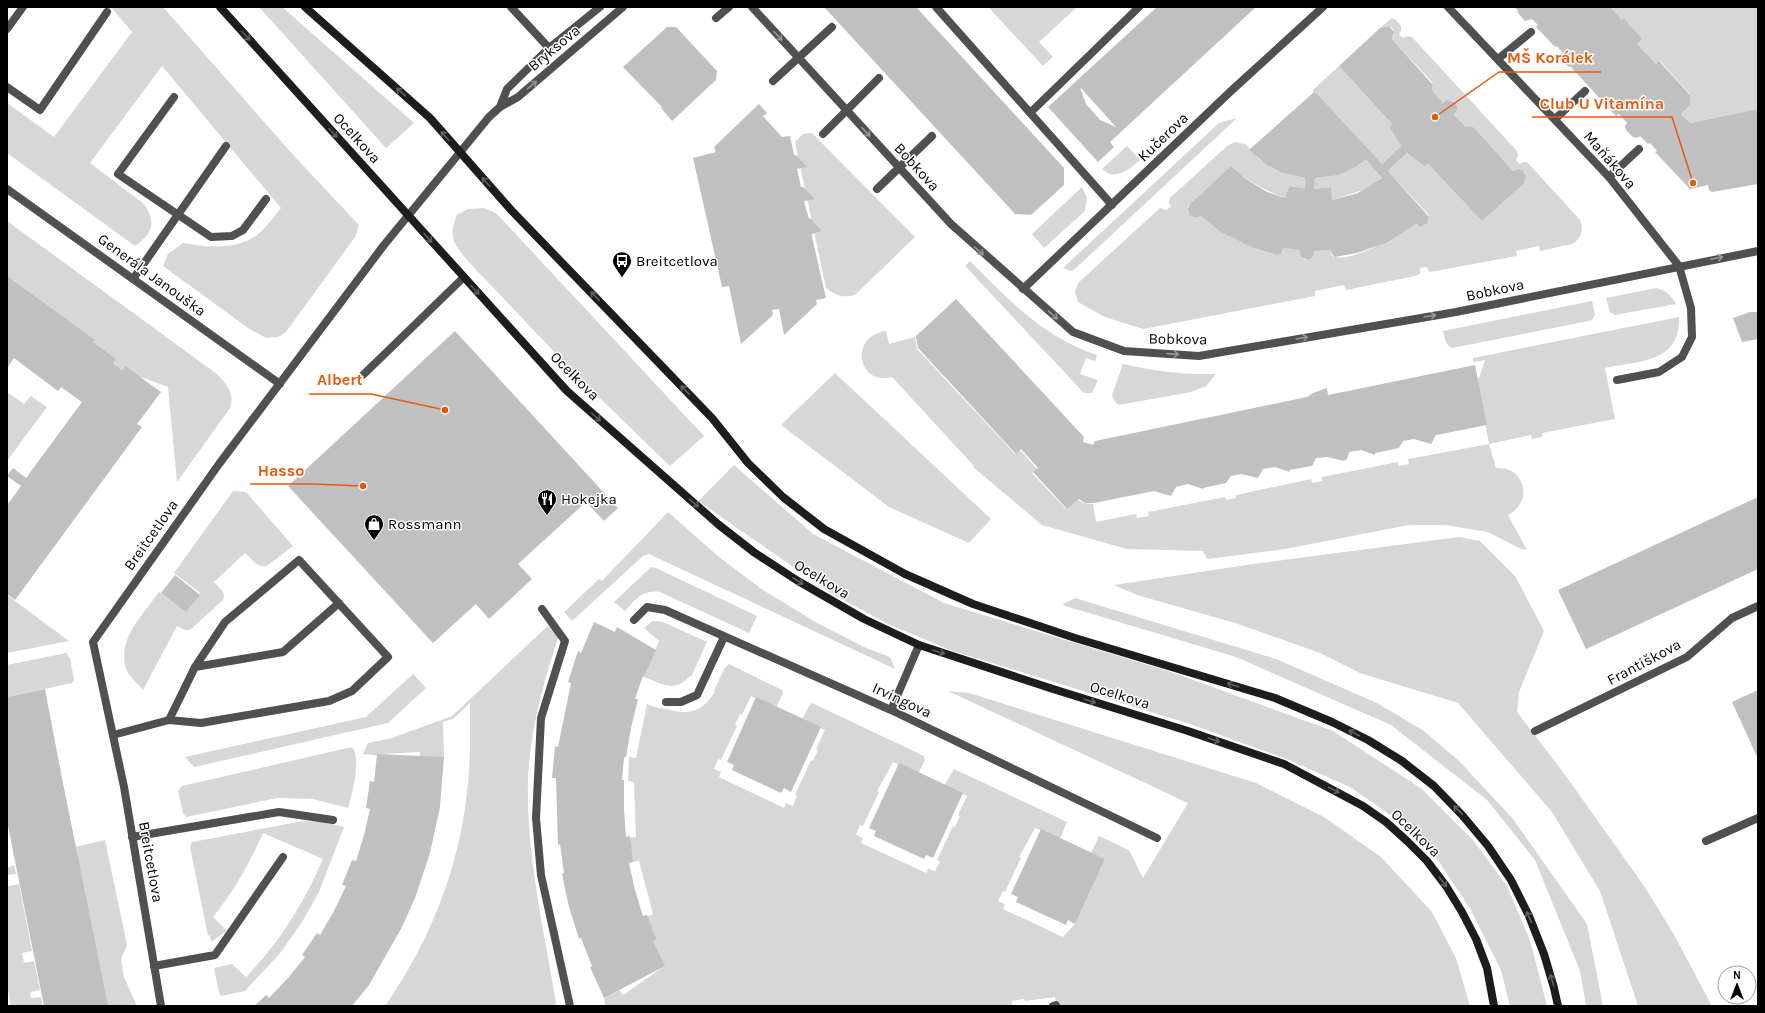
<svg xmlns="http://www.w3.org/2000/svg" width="1765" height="1013" font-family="Karla,sans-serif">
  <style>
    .green { fill: #d7d7d7 }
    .building { fill: #c0c0c0; fill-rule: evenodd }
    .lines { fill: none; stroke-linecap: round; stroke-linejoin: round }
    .lane { stroke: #505050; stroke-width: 8 }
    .street { stroke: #505050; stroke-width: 8 }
    .secondary { stroke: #1d1d1d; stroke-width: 8 }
    .oneway { stroke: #616161 }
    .oneway2 { stroke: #969696 }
    .labels { text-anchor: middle; stroke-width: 3; stroke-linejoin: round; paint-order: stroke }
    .street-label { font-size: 15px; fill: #000; stroke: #fff }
    .poi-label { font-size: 15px; fill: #000; stroke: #fff; text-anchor: start }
    .leader { fill: none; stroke: #e8590c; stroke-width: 1.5 }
    .callout-dot { fill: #e8590c; stroke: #fff; stroke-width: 1.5 }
    .callout-label { font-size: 16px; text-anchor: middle; font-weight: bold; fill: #e8590c; stroke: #fff; stroke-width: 3; stroke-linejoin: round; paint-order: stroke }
  </style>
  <rect width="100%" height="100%" fill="#fff"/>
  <path class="green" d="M111,7H163L295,157L359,225L355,237L286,332L278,337L266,338L248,328L163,266L168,254L183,243C207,247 238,251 258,234C267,227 274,216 281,208L162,66L90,163L144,204C157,223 152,234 135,246L7,153V103L54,137L132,32Z
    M259,7H282L414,123L386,148Z
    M988,7H1077L1039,42L1053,57L1043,66Z
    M1610,7H1758V109L1690,123L1681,114L1690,105V94L1660,61L1656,64L1637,44L1642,39L1624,19L1622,20Z
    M1392,18L1396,20L1401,26V31L1399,34L1403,38L1407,36L1412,37L1517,151L1518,155L1516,160L1520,164L1523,162H1527L1580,220C1584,230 1581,239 1572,244L1540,251L1539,246L1516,251L1517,256L1430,272L1426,267L1420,268V274L1415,276L1346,290L1344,285L1315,291V296L1143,329L1105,317L1078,302L1075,292L1078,283L1160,208L1166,210L1171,206L1169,203L1170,198L1227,146L1235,142L1245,144L1259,159L1274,169L1287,174L1305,178V188L1289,186L1285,198C1265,190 1248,182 1231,166L1188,206V213C1191,218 1195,219 1201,216C1227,236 1246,247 1278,255L1282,252L1283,248L1299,250L1301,257L1306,260L1312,258L1315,251L1331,250L1332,256C1349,265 1401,234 1416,224L1420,227L1426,225L1429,218L1428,214L1388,171L1407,153L1425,167L1428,164L1482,221L1525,180V173L1519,169L1513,171L1472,127H1466L1454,115L1458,108L1455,102L1447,100L1443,103L1432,90L1433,85L1432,82L1392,39L1394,35L1393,29L1389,26L1380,28Z
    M1339,66L1392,124L1389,127L1401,146L1382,164L1313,93V90Z
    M1237,118L1076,268L1071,271L1063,268L1219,123Z
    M812,133L915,237L855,295C843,298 837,296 826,288L795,142L803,134Z
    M1127,146L1140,160C1129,169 1116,182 1102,169Z
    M1366,160L1382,178L1366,189L1332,200L1330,187L1314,189L1315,178C1333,176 1351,172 1366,160Z
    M1082,187L1087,198L1085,211L1044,248L1032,234Z
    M484,208L496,213L704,436L670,466L580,379L467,260C453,243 448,237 457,215L468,209Z
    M7,221L217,374C227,385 235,393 230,408L177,482L168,387L135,375L124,367L122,370L113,363L115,360L93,342L94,341L7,278Z
    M970,261C1009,300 1043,337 1097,355L1095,361L1086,358L1080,374L1098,380L1092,393H1084L965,266Z
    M1656,288C1666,290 1671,295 1676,304L1615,315L1610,312L1606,298Z
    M1592,301L1595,315L1592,320L1589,321L1452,348C1445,345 1445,338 1443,331Z
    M1679,317C1681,363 1639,361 1605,368L1615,419L1542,433V437L1532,439L1531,435L1489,444L1496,468C1525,466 1534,501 1508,515L1527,550L1521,549L1488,532L1445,525H1409L1285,549L1207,559L1203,551L1127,549L1042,525L973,467L974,466L892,377C857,386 849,336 886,331L889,344L915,337L917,349L1015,454L1020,450L1037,469L1032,473L1066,509L1078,500L1084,503L1093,504L1096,522L1136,514L1137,518L1149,516L1148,512L1225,497L1226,500L1236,498V495L1311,479L1312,483L1322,481V477L1398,462L1399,466L1409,464L1408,459L1489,444L1477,379L1479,378L1485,360L1473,362V358Z
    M1123,364C1154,371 1184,375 1216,374L1206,386L1191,392L1119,405L1115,402L1112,395Z
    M835,373L991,519L969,543L889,507L781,425Z
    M7,392L24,404L31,396L47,407L7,461Z
    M734,465L813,534L944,603L1171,672L1333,731L1422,789L1473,840L1507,886L1530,940L1547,1006H1510L1501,970L1471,910L1439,862L1408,827L1350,787L1289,760L1190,724L950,650L888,624L834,595L698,501Z
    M233,491L246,492L293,546L267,566C257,568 252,559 245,553L214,582C219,588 227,592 223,600L190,630H185L177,626L143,690C139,684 130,678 127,671C115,641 143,615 159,592L186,611L200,593L174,573Z
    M668,512L719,557L763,590L817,623L866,648L890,657L895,669L649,554L643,556L573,620H571L564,612L599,579L602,581Z
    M1459,537L1480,541L1515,576L1544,631L1519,692L1517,712L1563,772L1642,883L1672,931L1712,1006H1638L1600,891L1552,812L1458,703L1360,673L1320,653L1235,623L1137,595L1114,585L1253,564Z
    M651,567L656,568L757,616L749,633L660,592C643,589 635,600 625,611L614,602Z
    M7,595L69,641L7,653Z
    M1075,598L1276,659L1377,703L1424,731L1459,761L1513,819L1587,924L1603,1006H1586L1580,971L1535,860L1487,800L1391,725L1236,657L1062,605Z
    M553,621L560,632C544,680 530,729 528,780C526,855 544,929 556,1003L555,1006H385C429,943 459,869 467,792C471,762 470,733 470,703L453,719L443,722L444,757H420V752L382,754V756L363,754L368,743L392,738L452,716Z
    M653,621L663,622L707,642L691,677L690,676C674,694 661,683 644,677L659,641L644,628Z
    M66,653L70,658L74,680L72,683L7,697V665Z
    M729,664L782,690L783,693L776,708L751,696L742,715L740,714L735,725L737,726L721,760L718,759L714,769L721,772L719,777L784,808L786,803L793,806L797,796L795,795L811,760L813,761L818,750L816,749L825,730L802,720L808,708L812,703L924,756L925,760L918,774L893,762L877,791L879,792L863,826L860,825L856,835L863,838L861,843L926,873L928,869L935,871L940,862L937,860L953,826L955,827L960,816L958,815L967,796L944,786L954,769L1067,822L1060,839L1035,828L1019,857L1021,858L1005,892L1003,891L998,901L1005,904L1003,909L1063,937L1075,924L1105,859L1091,853L1099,836L1129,850L1143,878L1188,803L948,691L969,693L1256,783L1324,817L1381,857L1432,912L1456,958L1470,1006H1057L1055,997L1025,1001L1024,999L1012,1001V1005L1005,1006H605L604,998L619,990L623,995L663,967L652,942L655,940L646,917L653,914L639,861L632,862L629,838L636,837L634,782L628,781L629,757L636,758L647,704C653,707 659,708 666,709C689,715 701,713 715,692L714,691L724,669Z
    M413,674L426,688L388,723L194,767L185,757L366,717Z
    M352,747C362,757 352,795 348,808L313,799L277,798L186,817L183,813L178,791L182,786Z
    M303,821L324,822L344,827L319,892L302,922L281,952L245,991L221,996L219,993L214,968L232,964L246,977C280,942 304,903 323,859L263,833C249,864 234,891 213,917L227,931L211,942L210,935L208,936L190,847L192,842Z
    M105,840L127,945L121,959L124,977L137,1006H107L75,847Z
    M14,865L16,874L7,875V868Z
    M7,880L8,886L19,884L32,951L22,953L24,963L34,961L40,990L30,992L31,998L41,997L43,1006H11L7,985Z"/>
  <path class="building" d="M824,7H916L1064,168V185L1031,215L1015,214Z
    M1157,7H1256L1110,142L1114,147L1098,162L1048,107ZM1080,87L1116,127L1100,120L1086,104Z
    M1512,7H1610L1622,20L1624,18L1642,39L1637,44L1656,64L1659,61L1690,95V105L1681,114L1690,123L1758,109V184L1712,192L1709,190L1708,185L1690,189L1655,152L1657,151L1650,143L1648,144L1640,136L1637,138L1633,137L1626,130L1625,126L1627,123L1619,114L1616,116L1571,67L1567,66L1560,58V55L1562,52L1557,46L1555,47L1536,27L1538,25L1532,19L1525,21L1518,13L1517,9Z
    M1389,26L1394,32L1392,39L1433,85L1432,90L1443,103L1447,100L1455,102L1458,108L1454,115L1466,127L1471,126L1474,128L1513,171L1519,169L1523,171L1526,176L1524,183L1482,221L1428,164L1425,167L1407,153L1388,171L1429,217L1427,224L1420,227L1416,224L1388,242L1357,253L1335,257L1332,254L1331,250L1315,251L1312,258L1308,260L1301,257L1299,250L1283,248L1281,254L1277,255L1251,247L1221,232L1201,216L1195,218L1189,215L1188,209L1190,204L1231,166L1246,179L1267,192L1285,198L1289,186L1305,188V178L1283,173L1267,165L1249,150L1313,93H1316L1382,164L1401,146L1389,127L1392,124L1339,66L1380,28ZM1366,160L1382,178L1358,193L1332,200L1331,187L1314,189L1315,178L1338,175L1354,168Z
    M667,27H676L717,71L716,80L672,121L661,108L662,107L623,67Z
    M759,104L767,113L763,116L782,137L790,136L794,155H796L807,167L797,169L801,187H803L815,199L804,201L809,219L810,218L822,231L812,234V237L826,298L816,300L817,304L784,335L779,309L772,310L773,315L741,344L729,286L722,287L693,158L716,152L714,147Z
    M7,276L95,340L93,342L116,359L113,363L122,370L125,366L161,392L137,424L142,427L15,600L7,594V505L21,486L7,476L13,468L26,478L82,402L61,387L58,391L14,358L7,368Z
    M956,299L1084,437L1083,442L1093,445L1095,441L1307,397L1313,393L1327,388L1328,395L1475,365L1487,425L1436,435L1431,444L1414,439L1403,441L1399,448L1375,453V455L1361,450L1349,452L1347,459L1344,461L1327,457L1316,458L1312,466L1289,470L1290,472L1275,467L1263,469L1258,478L1241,474L1231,476L1226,483L1203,488V489L1188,484L1176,487L1171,496L1154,491L1094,503H1085L1079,499L1067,509L1033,472L1038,468L1021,449L1016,454L918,348L916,336Z
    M1750,312H1758V339L1742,342L1733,318Z
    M455,331L618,508L604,521L586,502L518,564L532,579L489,619L476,604L433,643L288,486Z
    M1758,497V569L1586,649L1558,590Z
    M175,575L200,595L186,612L161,593Z
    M594,622L615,632L617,627L656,650L644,677L643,676L635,699H638L631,728L626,757H624L622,780H624V809L626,837L630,836L633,862L629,863L635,890L643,916L647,915L656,939L653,941L665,966L604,998L590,967L592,966L581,938L579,939L569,907L562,874L564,873L560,844L558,845L556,778H552L555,746L558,747L571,683L568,682L578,651L581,653Z
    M45,689L62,778L108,1006H44L7,821V697Z
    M1758,690V759L1732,702Z
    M756,697L821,727L791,792L784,788L781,793L732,770L734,765L727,762Z
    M377,754L444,757L440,807L430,853L415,898L402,927L369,985L352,1006H254L266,995L269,998L288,978L305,957L302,955L317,933L320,935L334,911L346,886L342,885L352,860L356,861L364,835L370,809L366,808L370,781L374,782Z
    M899,763L963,793L933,858L926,855L924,859L874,836L876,831L869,828Z
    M1041,829L1105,859L1075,924L1068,920L1066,925L1016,902L1018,897L1011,894Z"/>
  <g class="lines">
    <path class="lane" d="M511,7L549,48
      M716,18L729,7
      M7,29L23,7
      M1498,59L1531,32
      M773,81L832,27
      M7,87L40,110L107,12
      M174,97L118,174L211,237L232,236L243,230L266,199
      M1555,119L1585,91
      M823,134L879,78
      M1609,177L1639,149
      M877,189L932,136
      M133,279L226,146
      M363,375L464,277
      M1617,380L1659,372L1682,357L1692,337L1691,308L1679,266
      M195,667L283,652L339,603
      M666,702H681L697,695L724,637
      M113,735L169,720L201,723L329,701L352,691L388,657L299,560L225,622L195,667L169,720
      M132,837L279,812L333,820
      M154,966L215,955L283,857"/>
    <path class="street" d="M752,7L951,224L1073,332L1124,351L1199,356L1456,312L1758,251
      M936,7L1112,205
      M1448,7L1609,177L1679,266
      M500,107L507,89L549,48L600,7
      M1030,113L1139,7
      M7,189L280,384
      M1023,289L1231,91L1323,7
      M542,609L565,641L541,718L536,818L541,875L570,1006
      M634,620L647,607L665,610L891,710L1157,838
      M891,710L919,645
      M1535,731L1687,657L1732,618L1758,606
      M1706,841L1758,818
      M161,1006L124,787L93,642L219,464L384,245L489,117L500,107L518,97L623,7
      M1053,1006L1056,1005"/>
    <path class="secondary" d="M220,7L567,391L719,525L755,553L798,581L864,619L919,645L1053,689L1188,731L1284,764L1363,806L1386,822L1407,841L1427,861L1446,886L1462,912L1476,939L1487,968L1494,1006
      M305,7L430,118L512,211L712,418L748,463L783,497L824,529L905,574L973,604L1075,638L1275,698L1332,722L1368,740L1402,761L1434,786L1462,815L1488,846L1511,880L1529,916L1544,954L1554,988L1558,1006"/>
  </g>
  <defs><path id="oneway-shaft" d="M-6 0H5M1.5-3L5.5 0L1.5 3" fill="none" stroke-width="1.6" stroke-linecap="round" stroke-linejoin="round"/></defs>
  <g class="oneway">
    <use href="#oneway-shaft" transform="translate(246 36) rotate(48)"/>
    <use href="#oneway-shaft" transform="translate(401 92) rotate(-138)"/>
    <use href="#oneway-shaft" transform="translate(333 133) rotate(48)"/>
    <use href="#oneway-shaft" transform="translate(445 136) rotate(-131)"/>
    <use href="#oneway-shaft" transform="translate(486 182) rotate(-132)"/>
    <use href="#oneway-shaft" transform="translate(428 238) rotate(48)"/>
    <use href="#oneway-shaft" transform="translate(475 290) rotate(48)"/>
    <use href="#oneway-shaft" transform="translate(595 296) rotate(-134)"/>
    <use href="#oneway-shaft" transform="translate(685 390) rotate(-134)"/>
    <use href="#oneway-shaft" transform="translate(596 417) rotate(42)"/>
    <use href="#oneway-shaft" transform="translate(694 503) rotate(41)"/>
    <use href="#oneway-shaft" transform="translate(798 581) rotate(32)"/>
    <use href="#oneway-shaft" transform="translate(939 652) rotate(18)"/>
    <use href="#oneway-shaft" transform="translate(1233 685) rotate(-162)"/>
    <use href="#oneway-shaft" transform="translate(1090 701) rotate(17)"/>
    <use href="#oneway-shaft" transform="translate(1354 733) rotate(-153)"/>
    <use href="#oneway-shaft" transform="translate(1214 740) rotate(19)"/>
    <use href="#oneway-shaft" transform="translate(1334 790) rotate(27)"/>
    <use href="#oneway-shaft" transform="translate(1458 810) rotate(-135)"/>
    <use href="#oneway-shaft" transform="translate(1443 882) rotate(53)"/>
    <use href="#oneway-shaft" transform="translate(1529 917) rotate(-114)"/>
    <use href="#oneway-shaft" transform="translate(1552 980) rotate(-107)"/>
  </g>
  <g class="oneway2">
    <use href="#oneway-shaft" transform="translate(778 36) rotate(48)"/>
    <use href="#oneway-shaft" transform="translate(532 85) rotate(-40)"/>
    <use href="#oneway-shaft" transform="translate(866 132) rotate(47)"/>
    <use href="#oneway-shaft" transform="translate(979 251) rotate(41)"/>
    <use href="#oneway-shaft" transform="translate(1717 258) rotate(-11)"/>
    <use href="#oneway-shaft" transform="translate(1053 315) rotate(41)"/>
    <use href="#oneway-shaft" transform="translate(1430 316) rotate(-10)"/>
    <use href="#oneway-shaft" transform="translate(1302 338) rotate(-10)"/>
    <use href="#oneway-shaft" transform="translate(1173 354) rotate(4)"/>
  </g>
  <defs>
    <symbol id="bus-pin" viewBox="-11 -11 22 30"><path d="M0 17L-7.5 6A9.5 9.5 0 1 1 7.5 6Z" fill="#000" stroke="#fff"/><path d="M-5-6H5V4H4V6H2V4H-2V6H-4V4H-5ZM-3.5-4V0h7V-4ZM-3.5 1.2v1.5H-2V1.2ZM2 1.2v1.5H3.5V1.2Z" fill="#fff"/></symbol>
    <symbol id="restaurant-pin" viewBox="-11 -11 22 30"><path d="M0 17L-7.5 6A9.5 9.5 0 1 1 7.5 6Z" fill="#000" stroke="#fff"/><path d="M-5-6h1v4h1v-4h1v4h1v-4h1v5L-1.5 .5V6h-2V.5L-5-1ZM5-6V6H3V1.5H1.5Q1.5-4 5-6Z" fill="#fff"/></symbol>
    <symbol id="shop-pin" viewBox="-11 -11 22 30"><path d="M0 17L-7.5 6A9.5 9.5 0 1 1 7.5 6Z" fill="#000" stroke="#fff"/><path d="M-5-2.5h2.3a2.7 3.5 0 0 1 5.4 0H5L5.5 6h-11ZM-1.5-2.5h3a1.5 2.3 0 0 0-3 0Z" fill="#fff"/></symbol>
  </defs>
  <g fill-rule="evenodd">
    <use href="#bus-pin" x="611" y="250" width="22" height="30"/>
    <use href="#restaurant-pin" x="536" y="488" width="22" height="30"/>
    <use href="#shop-pin" x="363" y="513" width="22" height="30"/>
  </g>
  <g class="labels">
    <g class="street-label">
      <text transform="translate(554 48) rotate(-40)" y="5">Bryksova</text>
      <text transform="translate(1163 137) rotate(-44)" y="5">Kučerova</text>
      <text transform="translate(357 138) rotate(48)" y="5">Ocelkova</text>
      <text transform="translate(1610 160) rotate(49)" y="5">Maňákova</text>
      <text transform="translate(917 167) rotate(48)" y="5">Bobkova</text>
      <text transform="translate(152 275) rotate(36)" y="5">Generála Janouška</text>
      <text transform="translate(1495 290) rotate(-12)" y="5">Bobkova</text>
      <text transform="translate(1178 339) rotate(1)" y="5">Bobkova</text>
      <text transform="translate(575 376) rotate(45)" y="5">Ocelkova</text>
      <text transform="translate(151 535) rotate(-55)" y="5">Breitcetlova</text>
      <text transform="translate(822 579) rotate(31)" y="5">Ocelkova</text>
      <text transform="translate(1644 662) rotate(-28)" y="5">Františkova</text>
      <text transform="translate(1120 695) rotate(17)" y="5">Ocelkova</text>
      <text transform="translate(902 700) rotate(25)" y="5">Irvingova</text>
      <text transform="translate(1416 833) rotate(44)" y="5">Ocelkova</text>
      <text transform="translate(151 862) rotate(80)" y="5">Breitcetlova</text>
    </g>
    <g class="poi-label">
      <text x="636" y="266">Breitcetlova</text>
      <text x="561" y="504">Hokejka</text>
      <text x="388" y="529">Rossmann</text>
    </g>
  </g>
  <path class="leader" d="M1435 117L1499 72H1601M1693 183L1672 117H1532M445 410L371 394H309M363 486L312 484H250"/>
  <g class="callout-dot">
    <circle cx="1435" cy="117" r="4"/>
    <circle cx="1693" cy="183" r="4"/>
    <circle cx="445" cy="410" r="4"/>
    <circle cx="363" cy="486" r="4"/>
  </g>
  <g class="callout-label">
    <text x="1550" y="63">MŠ Korálek</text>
    <text x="1602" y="109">Club U Vitamína</text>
    <text x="340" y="385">Albert</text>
    <text x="281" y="476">Hasso</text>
  </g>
  <rect width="1765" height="1013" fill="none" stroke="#000000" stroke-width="16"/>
  <g transform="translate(1737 985)"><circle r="19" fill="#ffffff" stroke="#999999"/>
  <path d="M0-3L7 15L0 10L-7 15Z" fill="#000000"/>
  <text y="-6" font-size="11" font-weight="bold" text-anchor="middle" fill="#000000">N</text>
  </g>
</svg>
